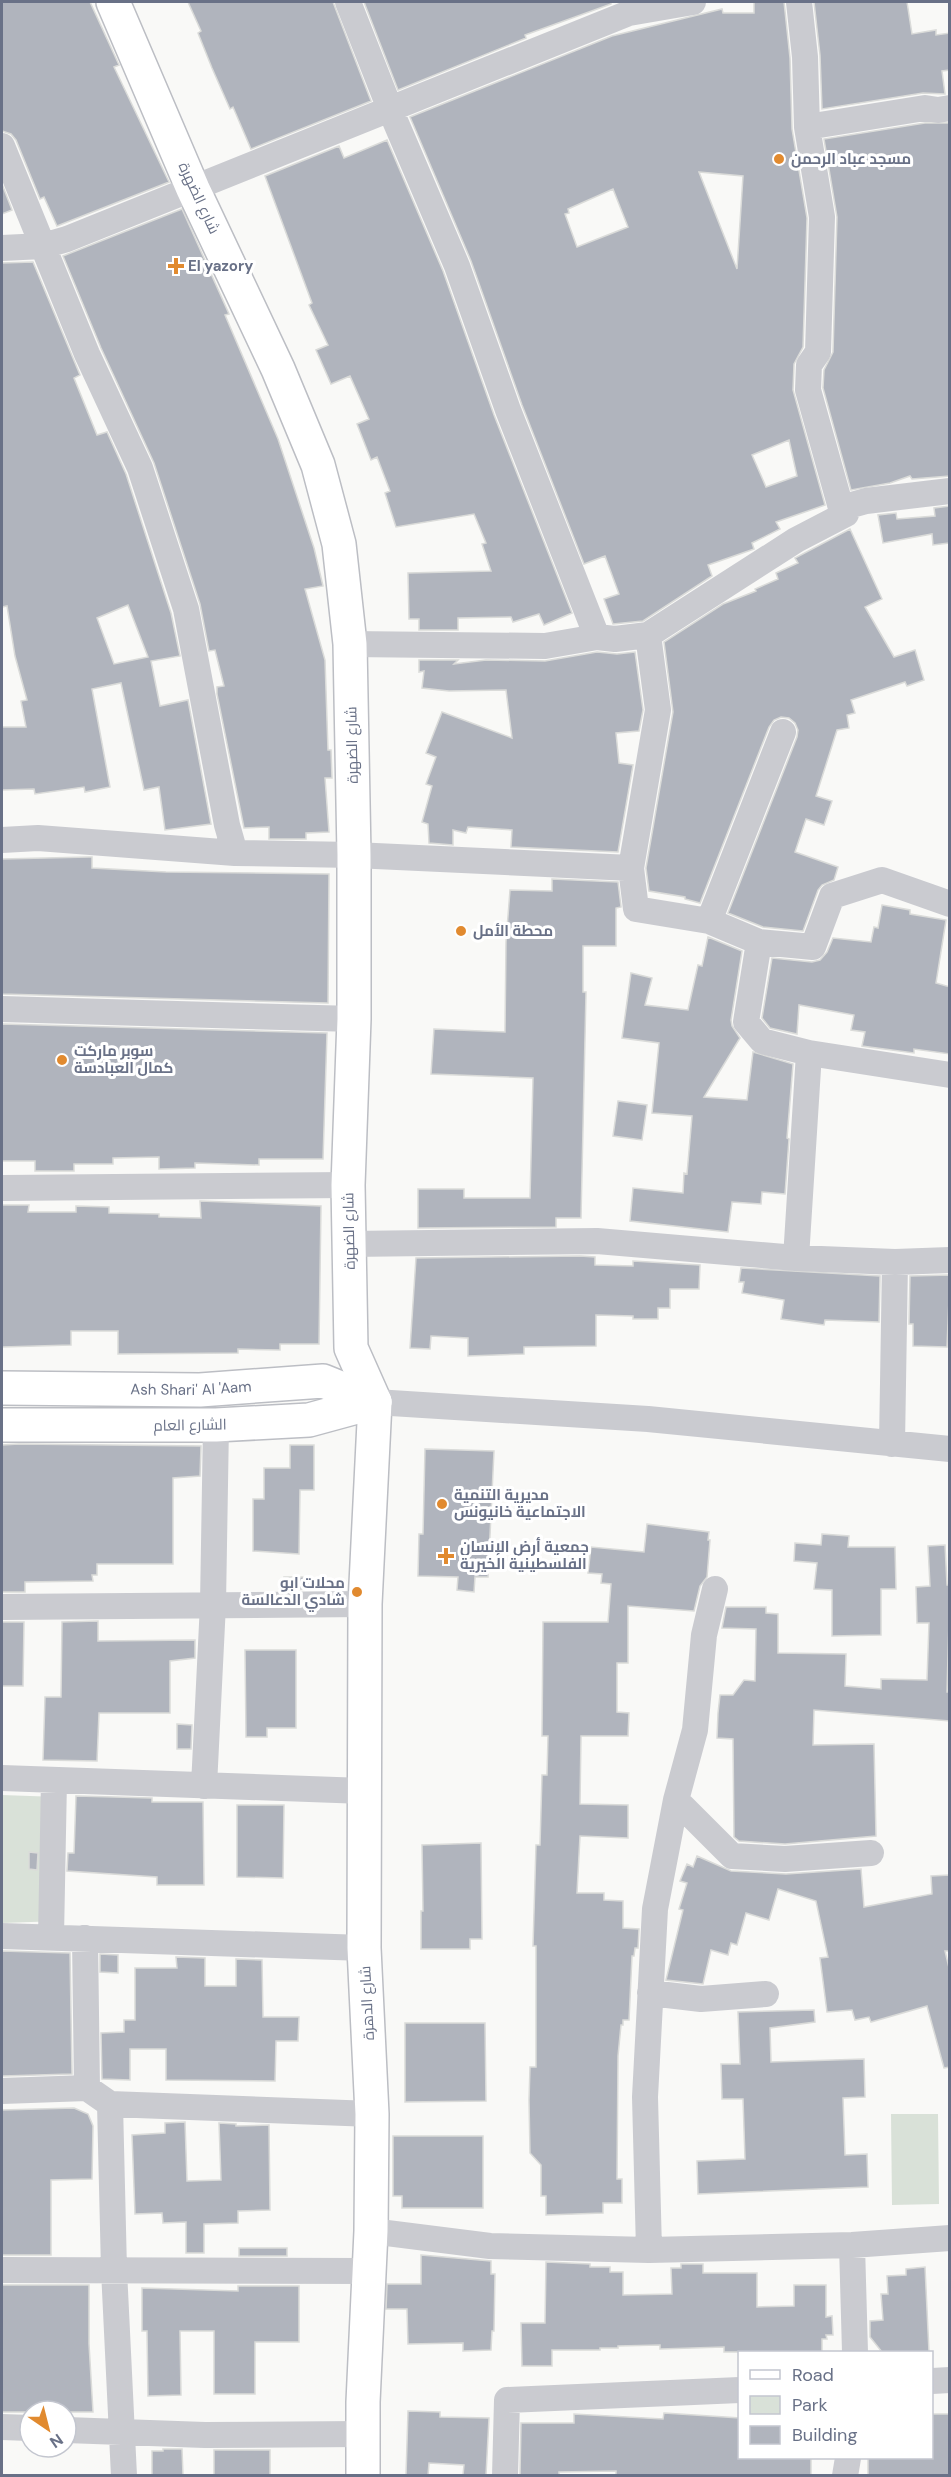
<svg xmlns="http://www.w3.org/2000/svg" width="951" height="2477" font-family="'DM Sans',Cairo,sans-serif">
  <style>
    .green { fill: #d9e1d8 }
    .building { fill: #b0b4bd; stroke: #dadbd9; stroke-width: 1.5; fill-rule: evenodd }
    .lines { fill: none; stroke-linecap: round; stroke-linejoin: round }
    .secondary-casing { stroke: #bcbec4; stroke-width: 36 }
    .street { stroke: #cacbd0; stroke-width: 26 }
    .secondary { stroke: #fff; stroke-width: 33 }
    .poi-dot { fill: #e18a2f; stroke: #fff; stroke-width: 2 }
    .labels { text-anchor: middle; stroke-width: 6; stroke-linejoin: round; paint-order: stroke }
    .poi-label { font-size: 15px; font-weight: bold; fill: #697187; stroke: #fff; text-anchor: start }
    .street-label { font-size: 15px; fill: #697187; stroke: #fff }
  </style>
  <rect width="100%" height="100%" fill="#f9f9f7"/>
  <path class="green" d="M2,1795L58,1797L60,1921L2,1923Z
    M891,2114H938L939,2204L892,2205Z"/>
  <path class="building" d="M2,2H90L119,65L114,67L169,182L57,226L44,197L40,199L16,140L11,134L2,131Z
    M188,2H333L371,101L251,149L233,107L230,109L212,68L198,33L201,31Z
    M364,2H611V4L525,35L526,38L398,90Z
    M754,2H784L790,58L792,129L807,218L803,347L794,364L793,390L825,505L776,522L780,529L752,543L754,549L708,565L712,576L643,621L613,624L604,599L619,594L605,556L584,564L522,405L471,261L410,117L612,36L722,9L723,13H754ZM699,172L743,176L737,269ZM613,189L628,227L577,247L565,214L569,213L568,209ZM789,440L797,476L766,487L752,455Z
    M814,2H907L912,34L936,30V35L950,33V70L942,71L945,94L923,93L822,109L820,55Z
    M925,123H950V476L912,479L910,476L890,483L851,490L823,388L824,370L833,352L837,217L824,139Z
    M387,140L443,271L494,415L572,613L544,625L539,614L513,622L511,617L458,618V630H419V619H409L408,573L491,571L482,544L486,543L474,514L396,527L385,493L390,491L377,457L371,460L357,424L369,419L350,376L331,384L316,350L328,345L309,305L312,303L265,176L339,146L344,158Z
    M2,184L12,210L2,214Z
    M182,209L229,314L225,315L278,439L314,548L323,586L305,589L325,660L328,750H331L332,778H325L329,832L306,833V839H269V827L244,828L217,694V687L224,686L215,650L209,651L200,604L154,463L101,348L63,256Z
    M33,262L80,375L74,378L97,435L107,432L126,474L171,613L180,656L151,661L160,706L188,700L211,824L165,830L159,787L144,790L121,683L92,689L110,787L85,792L84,787L35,794L34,789L2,790V727H26L21,701L27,700L15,656L7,606L2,607V263ZM128,605L148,657L114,664L97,618Z
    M950,506L949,543L933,545L932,534L883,543L878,515L896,513L897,519L935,516L934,508Z
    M850,529L882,599L865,607L894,657L915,650L924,680L907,686L905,682L851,700L855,713L847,715L849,728L837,730L816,796L832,801L824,825L806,819L795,852L838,867L834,880L822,885L818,890L803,931L763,927L728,913L797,737L798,730L795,723L789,718L781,717L774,720L769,727L700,903L685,899V897L649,891L646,868L673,712L664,642L723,604L756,591L755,589L778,579L776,573L798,563L795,558Z
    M597,652L617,654L635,652L643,710L639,731L616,733L619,763L633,765L618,852L511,847L512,830L468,827L466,833L453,830V845L429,843L428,824L422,822L432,786L426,784L436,757L426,753L442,712L512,738L506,690L449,691L422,688L424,671L419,672V660H458L454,664L486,660L545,661Z
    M89,857H92V868L166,872L329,874L328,1003L2,994V859Z
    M552,879L618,882L621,907L616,908V946H583V992H586L581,1218H556V1227L418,1228V1189H464V1198H530L533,1078L431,1074L434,1029L505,1032L506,942L510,890L552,891Z
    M882,905L910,910V914L946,920L936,983L950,987V1054L914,1049V1053L862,1046L865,1032L851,1030L854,1015L799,1005L797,1034L770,1028L762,1018L772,958L812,962L820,960L827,952L833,938L871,942L874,927L878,928Z
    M708,937L742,951L731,1020L732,1026L740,1038L704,1097L747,1100L753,1052L793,1064L787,1138L789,1139L785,1194L762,1192L761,1204L732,1202L728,1232L630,1221L633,1188L683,1193L684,1173L687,1174L692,1116L652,1113L659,1043L622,1038L631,973L652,978L645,1005L688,1010L698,965L702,966Z
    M2,1024L327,1033L323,1159H259V1165L195,1163V1168L159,1169V1157L113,1158V1164H74V1171H35V1161H2Z
    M618,1101L647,1105L642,1140L613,1136Z
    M200,1201L321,1206L319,1344H280V1350L238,1349V1353L118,1354V1331H71V1345L2,1347V1205H29L28,1212H76V1206L109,1207V1213L159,1214V1217L201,1218Z
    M580,1256L595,1257V1265L633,1266V1261L700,1265L699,1289H670V1308H658V1319H633V1316L596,1315V1346L524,1347V1354L468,1356V1338L431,1336L430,1349L410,1348L416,1258Z
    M741,1268L880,1276L879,1322L825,1320L824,1325L781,1319L784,1300L742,1293L744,1282H739Z
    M950,1275L947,1347L913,1346V1324H909L910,1276Z
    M19,1444L201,1446L200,1476L173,1478V1564H97V1575H92L93,1581L25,1582V1592H2V1445Z
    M290,1445H314V1490H300L299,1554L253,1551V1499H264V1468H290Z
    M425,1449L494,1451L488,1577H475L474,1592L457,1590L458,1577L418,1576L419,1534H423Z
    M647,1524L709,1532L708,1540H710L707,1577L700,1586L694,1611L628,1606V1663H617V1712L629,1713L628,1736H581L580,1804L628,1805V1838L580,1836L577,1893H604V1900L623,1901V1928L639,1929L638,1948H635L634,1956H632L629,2020H623V2025H621L618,2056L617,2179H622V2203H603V2213L546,2215V2196H541V2165L530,2153L529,2100L530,2067H536V1946H533L536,1845H540L542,1775H547L548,1736H542L543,1622H608L611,1584L601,1583L602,1574L588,1573L591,1547L644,1552Z
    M822,1534L849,1536L848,1547H895L896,1589H881V1635L832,1636V1590L814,1589L817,1563L794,1561L795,1543L821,1545Z
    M945,1545L947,1585H950L947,1692H950V1721L814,1710L813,1745L874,1744L876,1836L785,1844L739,1841L734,1837L733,1739L717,1738L718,1713L720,1695H733L744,1680L755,1681L756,1629L722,1628L726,1607H766V1613L778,1614V1653L846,1654L845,1686L881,1689V1679L927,1680L929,1623H917L916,1587L930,1586L928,1546Z
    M284,1577H311L310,1589L284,1590Z
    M98,1621V1641L195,1640V1658L170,1661V1713H99L97,1761L43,1760L45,1697H61L62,1622Z
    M2,1622H24L23,1686H2Z
    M245,1650H296V1728H267V1737H246Z
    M177,1724L192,1725L191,1749H177Z
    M76,1796L152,1798V1802H203L204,1885H157V1877L67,1871L68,1853H74Z
    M237,1805H284L283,1878L237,1877Z
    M481,1843L482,1939H470V1949H421V1911H423L422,1845Z
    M29,1852L38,1853L37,1870L29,1869Z
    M697,1856L731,1871L786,1874L861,1869L864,1907L932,1894L931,1876L950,1875V1951H945L950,1972V2067L944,2068L927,2006L871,2022L869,2017L855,2020L852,2010L827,2012L820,1958L828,1957L816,1901L778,1889L769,1920L746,1913L737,1945L731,1943L728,1955L711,1950L703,1984L666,1980L683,1910L679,1909L687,1883L680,1881L687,1864L693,1867Z
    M2,1951L70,1953L72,2074L2,2076Z
    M100,1954L118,1955V1973L100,1972Z
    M176,1957L205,1958V1986H236V1959L262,1960L263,2017H299L298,2041H276L275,2081L166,2080V2049H130V2080L102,2079L101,2033L124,2032V2020H135V1968H177Z
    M814,2010L815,2022L770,2028L771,2062L864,2059L865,2097L843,2098L845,2155L867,2154L868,2187L698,2194L697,2161L745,2159L743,2099H722L721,2064H740L738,2012Z
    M405,2023H485L486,2101L405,2102Z
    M74,2108L88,2114L93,2126L92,2179L51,2180V2255H2V2110Z
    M185,2122L187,2181L221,2180L219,2123L236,2124V2126L269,2125L270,2210L238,2211V2223L204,2224V2253H186V2222L163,2223L162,2213L135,2214L132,2135L165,2133V2123Z
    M393,2136H483V2208H402V2196H393Z
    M239,2248H287V2256H239Z
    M421,2255L491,2261V2274H495L494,2331H492L491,2350L463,2351V2343L408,2344L407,2309H386L387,2284H421Z
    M546,2262L590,2264V2267H610V2272H623V2295L672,2294L671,2268H681V2264H703V2273H757V2307L794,2306V2285H826V2317L832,2316L833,2335H826L827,2339H822V2352H724V2347L660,2349V2345L618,2346V2348H600V2350H552V2366H522L521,2323H545Z
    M925,2267L929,2352H882L870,2337V2321L883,2320L881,2294H888L887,2276L906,2275V2269Z
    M2,2285H89V2344L93,2412H2Z
    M238,2286H299V2342H255V2394H214V2331H180L181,2395L148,2396L147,2331H142V2288L238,2291Z
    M408,2411L440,2412V2417L489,2418L486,2475H463L464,2465L429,2463L428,2475H406Z
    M664,2413L740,2418V2457H811V2475H616V2471L559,2472V2475H520L521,2423H574V2414L663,2419Z
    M932,2414H950V2475H868V2457H932Z
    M163,2449H182L183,2475H152V2451H163Z
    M214,2450H270V2475H214Z"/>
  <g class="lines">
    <defs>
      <g id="secondary">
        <path d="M113,2L193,189L278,369L318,465L339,544L350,644L354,855V1019L348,1185L351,1348L375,1402L365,1604L364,1948L372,2114L371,2231L363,2402V2476"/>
        <path id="s1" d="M2,1388L200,1390L323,1381L375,1402"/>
        <path d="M2,1425H216L309,1420L375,1402"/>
      </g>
    </defs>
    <use href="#secondary" class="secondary-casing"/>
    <path class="street" d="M348,2L390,109L457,266L508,410L597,637
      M799,2L805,57L807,127L822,217L818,352L809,365L808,390L841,508
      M807,127L925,108L938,110L950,108
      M2,146L87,354L140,468L186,609L227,825L235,853
      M2,248L43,246L67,239L629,13L693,2
      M350,644L545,646L597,637L615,639L648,635L796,540L846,514L841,508L866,501L950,491
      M2,840L38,838L235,853L354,855L631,868L636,909L709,921L759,942L746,1022L762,1041L809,1053L950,1075
      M631,868L658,710L648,635
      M709,921L783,732
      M759,942L813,947L832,896L882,880L950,904
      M2,1009L354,1019
      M2,1188L348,1185
      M349,1244L597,1241L796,1258L895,1262L950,1260
      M796,1258L809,1053
      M375,1402L648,1419L950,1449
      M892,1444L895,1262
      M2,1607L365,1604
      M2,1778L364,1791
      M204,1786L213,1604L216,1425
      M676,1800L732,1856L785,1859L871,1853
      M2,1936L364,1948
      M51,1937L54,1780
      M85,1938L87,2088
      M650,1993L701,1999L766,1994
      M2,2091L87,2088L110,2104L372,2114
      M110,2104L114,2270L124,2476
      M371,2231L490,2246L649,2250L852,2245L950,2238
      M852,2245L855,2352
      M649,2250L645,2097L655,1909L676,1800L695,1730L704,1635L715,1589
      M2,2270L370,2271
      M932,2381L950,2380
      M2,2427L30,2428
      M66,2430L205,2435L363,2434
      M505,2476L507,2400L740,2390
      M845,2476L848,2458"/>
    <use href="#secondary" class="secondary"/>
  </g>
  <g class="poi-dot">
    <circle cx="779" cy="159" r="6"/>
    <path d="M173 257h6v6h6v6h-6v6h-6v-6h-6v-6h6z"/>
    <circle cx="461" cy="931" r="6"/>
    <circle cx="62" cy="1060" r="6"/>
    <circle cx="442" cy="1504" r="6"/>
    <path d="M443 1547h6v6h6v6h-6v6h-6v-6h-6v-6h6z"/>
    <circle cx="357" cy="1592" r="6"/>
  </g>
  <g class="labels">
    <g class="poi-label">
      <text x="791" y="164">مسجد عباد الرحمن</text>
      <text x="188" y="271">El yazory</text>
      <text x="473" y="936">محطة الأمل</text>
      <text x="74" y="1056">سوبر ماركت<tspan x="74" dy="17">كمال العبادسة</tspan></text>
      <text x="454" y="1500">مديرية التنمية<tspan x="454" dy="17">الاجتماعية خانيونس</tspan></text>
      <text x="460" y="1552">جمعية أرض الإنسان<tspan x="460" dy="17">الفلسطينية الخيرية</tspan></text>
      <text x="345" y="1588" text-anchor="end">محلات ابو<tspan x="345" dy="17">شادي الدعالسة</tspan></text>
    </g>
    <g class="street-label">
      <text transform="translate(199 198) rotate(65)" y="5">شارع الضهرة</text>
      <text transform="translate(352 745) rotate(-91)" y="5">شارع الضهرة</text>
      <text transform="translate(349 1231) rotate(-91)" y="5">شارع الضهرة</text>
      <text dy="5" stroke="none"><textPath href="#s1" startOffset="189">Ash Shari' Al 'Aam</textPath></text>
      <text transform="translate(190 1425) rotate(-1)" y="5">الشارع العام</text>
      <text transform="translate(367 2003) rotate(-93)" y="5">شارع الدهرة</text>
    </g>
  </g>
  <rect width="951" height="2477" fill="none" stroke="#697187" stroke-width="6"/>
  <rect x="738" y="2351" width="195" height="108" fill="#ffffff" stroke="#c3c6cf" stroke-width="1.5"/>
  <rect x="750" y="2370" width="30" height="9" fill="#ffffff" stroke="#c3c6cf" stroke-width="1.5"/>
  <text x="792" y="2381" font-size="18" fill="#697187">Road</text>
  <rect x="750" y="2396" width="30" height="18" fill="#d9e1d8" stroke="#c3c6cf" stroke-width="1.5"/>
  <text x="792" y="2411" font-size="18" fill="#697187">Park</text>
  <rect x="750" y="2426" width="30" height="18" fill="#b0b4bd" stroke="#c3c6cf" stroke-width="1.5"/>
  <text x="792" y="2441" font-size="18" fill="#697187">Building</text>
  <g transform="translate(48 2429) rotate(145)"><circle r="28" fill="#ffffff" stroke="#c3c6cf" stroke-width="1.5"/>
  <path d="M0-4.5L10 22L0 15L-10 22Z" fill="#e18a2f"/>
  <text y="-9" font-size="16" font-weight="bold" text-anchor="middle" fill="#697187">N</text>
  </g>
</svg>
